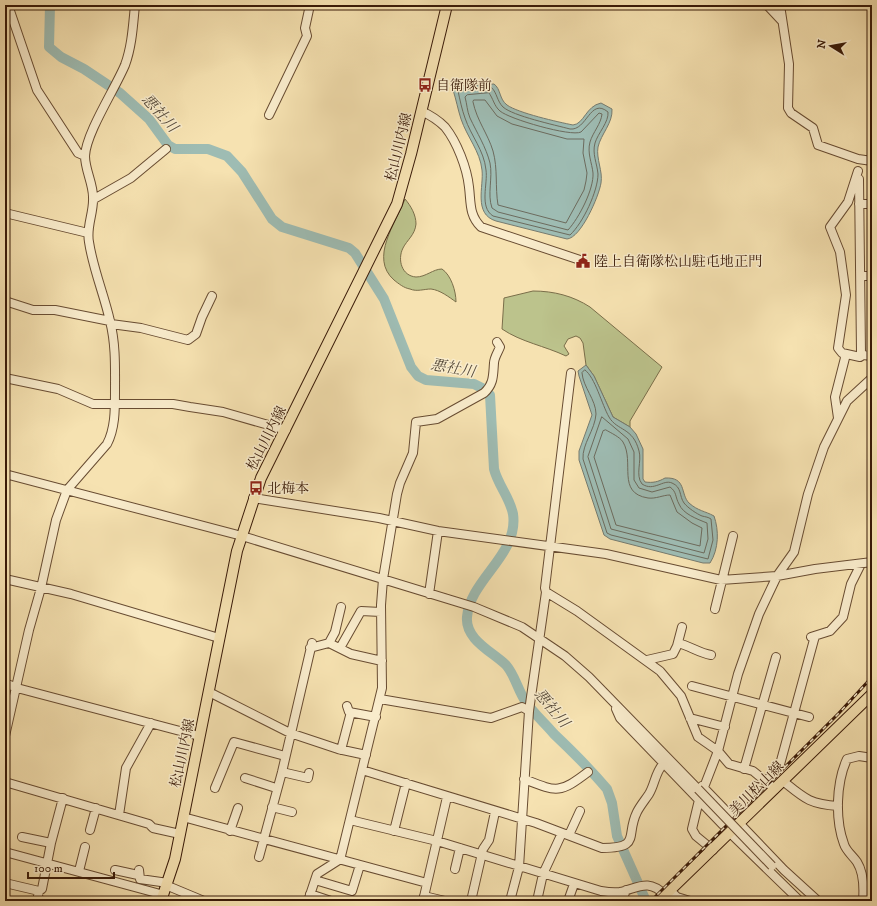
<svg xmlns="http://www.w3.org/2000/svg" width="877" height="906" font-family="'IM FELL DW Pica','Noto Serif JP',serif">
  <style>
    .green { fill: #bcc38c; stroke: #7a6e4a }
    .water { fill: #9ebcb3; stroke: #767b6f }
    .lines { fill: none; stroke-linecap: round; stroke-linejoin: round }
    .shore { stroke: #6c6b5e; stroke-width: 1 }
    .river { stroke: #9ebcb3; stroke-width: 10 }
    .minor-casing { stroke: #684c32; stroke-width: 10 }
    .major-casing { stroke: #391a08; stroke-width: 12 }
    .minor { stroke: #f9eccc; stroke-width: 8 }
    .major { stroke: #f6e2b1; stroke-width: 10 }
    .rail-casing { stroke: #391a08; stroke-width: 3 }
    .rail { stroke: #f9eccc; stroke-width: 1.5; stroke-dasharray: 4.5; stroke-linecap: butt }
    .minor-bridge-casing { stroke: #684c32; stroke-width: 10; stroke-linecap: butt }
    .minor-bridge { stroke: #f9eccc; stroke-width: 8 }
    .labels { text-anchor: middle; stroke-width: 3; stroke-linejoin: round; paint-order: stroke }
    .poi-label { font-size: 14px; fill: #391a08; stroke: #f9eccc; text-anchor: start }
    .street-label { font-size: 14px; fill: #391a08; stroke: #f9eccc }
    .water-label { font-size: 15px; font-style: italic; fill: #574b3b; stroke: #f9eccc }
  </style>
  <rect width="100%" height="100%" fill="#f6e2b1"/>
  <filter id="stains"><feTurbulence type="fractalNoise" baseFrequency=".005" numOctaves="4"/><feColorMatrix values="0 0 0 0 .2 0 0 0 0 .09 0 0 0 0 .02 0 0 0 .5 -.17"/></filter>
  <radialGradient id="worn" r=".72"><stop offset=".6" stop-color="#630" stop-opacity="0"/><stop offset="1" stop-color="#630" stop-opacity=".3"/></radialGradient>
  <path class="green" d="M405,199C411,206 416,215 416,224C415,235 407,240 403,248C397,260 402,276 416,277C426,277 433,269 442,269C451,275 456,291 456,302C449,297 440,290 431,289C424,289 417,292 410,289C404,288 399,284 394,280C369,258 396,223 405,199Z
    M533,291C554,291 573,296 590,307L662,367L630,421V427L613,417L594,376L586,365L583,343L580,338L576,336L568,339L564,346L569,354L566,356C545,346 521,342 502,329L504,298Z"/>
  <path class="water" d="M460,83L464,86L494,84C501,89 499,99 507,105C518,113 558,122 573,125C584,124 586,106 601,103L612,109C613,123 601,134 598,147C596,159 603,171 601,183C599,196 581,238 567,239L496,221C473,214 484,186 482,170C480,151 467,137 461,119C458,110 456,99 453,90Z
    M586,365L594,376L613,417L630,427L636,434L643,449V479L645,482C653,483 658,482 665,478C687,477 680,494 689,503C698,511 705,511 714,516C719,530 719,549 710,563H703L610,539L604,535L579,460V451L592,415L579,376L578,371Z"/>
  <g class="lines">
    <path class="shore" d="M492,88C497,93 497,101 503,107C513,116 555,125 570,129C587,131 590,97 608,112C609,122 598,133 595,143C592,154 597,163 598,174C598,191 583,223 570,235L493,216C479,207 488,184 486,170C484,150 471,136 465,118C462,110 460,100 458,91L461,89Z
      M489,93C493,98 494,106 500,111C509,119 571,137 581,132L599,113L602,114C601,124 593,132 590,142C587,153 592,163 593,173C594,189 579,218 568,230L498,212L492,208C487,194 493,178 490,163C486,147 477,133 470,118C467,111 467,104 465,97L467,95Z
      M474,100H485L497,116L512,124L567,139H584L583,153L587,173L586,181L584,190L566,223L498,205C495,187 498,169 493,151C488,134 477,121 473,102Z
      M585,370C595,377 602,405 609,417C617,431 633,427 639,451C642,461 635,475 642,484C654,492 663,479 672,483C682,487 679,496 684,503C688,508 697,514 702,516C706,517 708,517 711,519L713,540L708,559L611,535L607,533L583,459C582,444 595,430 596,414C596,400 583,387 582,373Z
      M602,417L628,439L634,452V480L639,488L652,492L670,487C677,492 675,497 679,504C683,514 697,519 707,523L708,539L704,553L611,529L588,457Z
      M606,430C611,433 620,437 623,442C635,462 616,493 648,498C656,499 663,495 670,495L677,512L692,523L702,528L700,546L616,525L594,457L603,431Z"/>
    <path class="river" d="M50,5L49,47L61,57L84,69L120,93L149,119L168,145L175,149H208L227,156L242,172L272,219L282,227L349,248L355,253L384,299L411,367L418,376L426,380L474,384L482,388L490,395L494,469C498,485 510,498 513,514C519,555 470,579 467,617C465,640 493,652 506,665C515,675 518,691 526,702C534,714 545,723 554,734C572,751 590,769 607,789L612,803L617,836L646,901"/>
    <defs>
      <path id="minor" d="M8,5L37,90L78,153L85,156
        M767,5L782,21
        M780,5L789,64L788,108L791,113L813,128L818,145L858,159L872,161
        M421,111C430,115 438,120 445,127C457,142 467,168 469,187C471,203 469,215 481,227L583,261
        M269,115L307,36L305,28L310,5
        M858,171L848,202L830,227L840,252L846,295L838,348L842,353L860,357L863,355L872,356
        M859,179L861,353L863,355
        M94,199L131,178L166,149
        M859,204H872
        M5,213L88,233
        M861,276H872
        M5,301L33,310H55L110,321
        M111,324L141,328L188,340L196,334L202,317L212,296
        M5,378L58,389L93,404H173L190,407L223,412L286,430
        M838,418L835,397L846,354
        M5,474L242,536L474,607L522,627L565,656L589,677L698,789
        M253,498L379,518L438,531L606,554L721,580L777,576L815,569L872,562
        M5,579L71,594L219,638
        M546,592L577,611L660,671L681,696L698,737L718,751L729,764L753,771L775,789
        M429,594L438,531
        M715,609L733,536
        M811,637L830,631L843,617L851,584L861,564
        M329,643L335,632L341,607
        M678,643C690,646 699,653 711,655
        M310,648L329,643L351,654L382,661
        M340,648L361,611L381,612
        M647,660L673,654L677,646L682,627
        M5,683L17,688L199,736
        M692,686L809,717
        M209,692L290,733L338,749L366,755
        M380,699L491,718L522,707L529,711
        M347,706L349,712L376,717
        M616,709L620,718L723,825
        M690,718L725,727
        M5,736L29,630L41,588L56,520L67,490L107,444C115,429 115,410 115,393C115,369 116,345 110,321C104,294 93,269 89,242C86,226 94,213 93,197C93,183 85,170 85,156C86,133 115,89 125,65C132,46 133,25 135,5
        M341,750L351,712
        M744,769L776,657
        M362,770L536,823L602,848C642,848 625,836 637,812C640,806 645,800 649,794C655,784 655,773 663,764
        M282,772L308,778L309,773
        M245,778L276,788
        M524,779C557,792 559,794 588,772
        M766,781L779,768L815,636
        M783,781C804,798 809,804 838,806
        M5,782L149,824L153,828L180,834
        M702,786L731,816
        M215,788L234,742L285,756
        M272,807L292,812
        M119,815L126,768L151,723
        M183,817L427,883
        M350,820L437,841L601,891C607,892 613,893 620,892C638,888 648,878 665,895
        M740,824L784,870L818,901
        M90,830L96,808
        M230,831L238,808
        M394,831L406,783
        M730,833L800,901
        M569,835L580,811
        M22,837L51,843
        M713,850L696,836L692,829L699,800L718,751L738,674L759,614L777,576L794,552L808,494L824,447L847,401L872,378
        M5,852L164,895
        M259,857L282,772L312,643
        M340,860L382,688L381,605L383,579L397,494L400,483L413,453L416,422L437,419L484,393C494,384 493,375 494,363C494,358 498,352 500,347L497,342
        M455,869L460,848
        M115,870L138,875
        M139,870L140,879L168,883
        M79,871L85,847
        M315,880L352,891L360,865
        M5,883L39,891L37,901
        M168,886L204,901
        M670,890L677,897L690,901
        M39,891L42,889L51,843L63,798
        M310,894L331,901
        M424,896L445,901
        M308,901L317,874L339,860
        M423,901L447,797
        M471,901L483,849L489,840L495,812
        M510,901L519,867L529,711L546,592L545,588L571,373
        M537,901L543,874L562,833
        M568,901L574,884
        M622,901L626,890
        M863,901C864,888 864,873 857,862C853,856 846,851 844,844C835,820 836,783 847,759L859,756L872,758"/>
      <path id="major" d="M161,901L175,859L237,551L261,478L397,204L411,154L447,5
        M659,901L872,694"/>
    </defs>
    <use href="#minor" class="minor-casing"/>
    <use href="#major" class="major-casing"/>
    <use href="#minor" class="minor"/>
    <use href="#major" class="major"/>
    <defs>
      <path id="rail" d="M651,901L839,713L872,677"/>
    </defs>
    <use href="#rail" class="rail-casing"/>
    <use href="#rail" class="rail"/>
    <defs>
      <path id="minor-bridge" d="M698,789L772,866"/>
    </defs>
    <use href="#minor-bridge" class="minor-bridge-casing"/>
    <use href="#minor-bridge" class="minor-bridge"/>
  </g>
  <defs>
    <symbol id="bus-bare" viewBox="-9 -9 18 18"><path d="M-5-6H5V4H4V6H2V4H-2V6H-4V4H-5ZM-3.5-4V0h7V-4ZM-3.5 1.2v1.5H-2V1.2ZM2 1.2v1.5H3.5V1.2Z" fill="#8f2418" stroke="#f9eccc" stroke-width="2.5" paint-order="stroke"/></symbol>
    <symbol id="civic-bare" viewBox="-9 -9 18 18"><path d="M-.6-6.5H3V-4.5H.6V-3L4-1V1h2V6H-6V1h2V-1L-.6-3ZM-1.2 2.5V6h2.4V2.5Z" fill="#8f2418" stroke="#f9eccc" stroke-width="2.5" paint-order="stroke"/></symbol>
  </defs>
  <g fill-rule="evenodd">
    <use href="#bus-bare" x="415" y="75" width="20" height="20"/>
    <use href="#civic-bare" x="573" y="251" width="20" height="20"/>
    <use href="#bus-bare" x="246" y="478" width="20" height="20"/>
  </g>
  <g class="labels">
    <g class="poi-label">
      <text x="436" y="90">自衛隊前</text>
      <text x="594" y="266">陸上自衛隊松山駐屯地正門</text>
      <text x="267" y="493">北梅本</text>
    </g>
    <g class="street-label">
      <text transform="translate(398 147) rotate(-76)" y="5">松山川内線</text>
      <text transform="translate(266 438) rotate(-63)" y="5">松山川内線</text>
      <text transform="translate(182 753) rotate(-78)" y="5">松山川内線</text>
      <text transform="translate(756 788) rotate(-45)" y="5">美川松山線</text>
    </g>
    <g class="water-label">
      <text transform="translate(160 113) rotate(48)" y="5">悪社川</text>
      <text transform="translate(453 368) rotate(10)" y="5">悪社川</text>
      <text transform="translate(552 708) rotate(50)" y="5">悪社川</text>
    </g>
  </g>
  <rect width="877" height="906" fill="none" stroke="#f6e2b1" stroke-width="20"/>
  <rect x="6" y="6" width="865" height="894" fill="none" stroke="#391a08" stroke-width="2"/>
  <rect x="10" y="10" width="857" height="886" fill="none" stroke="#391a08"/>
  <g transform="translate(831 46) rotate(281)" stroke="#f9eccc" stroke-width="3" paint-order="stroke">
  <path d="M0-3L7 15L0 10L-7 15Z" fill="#391a08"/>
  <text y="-6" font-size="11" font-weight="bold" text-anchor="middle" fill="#391a08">N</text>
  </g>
  <path d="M28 872v6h86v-6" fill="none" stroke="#391a08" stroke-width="2"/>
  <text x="34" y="872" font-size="12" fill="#391a08" stroke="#f9eccc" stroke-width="3" paint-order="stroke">100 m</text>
  <rect width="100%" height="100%" filter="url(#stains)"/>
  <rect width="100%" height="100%" fill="url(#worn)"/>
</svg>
